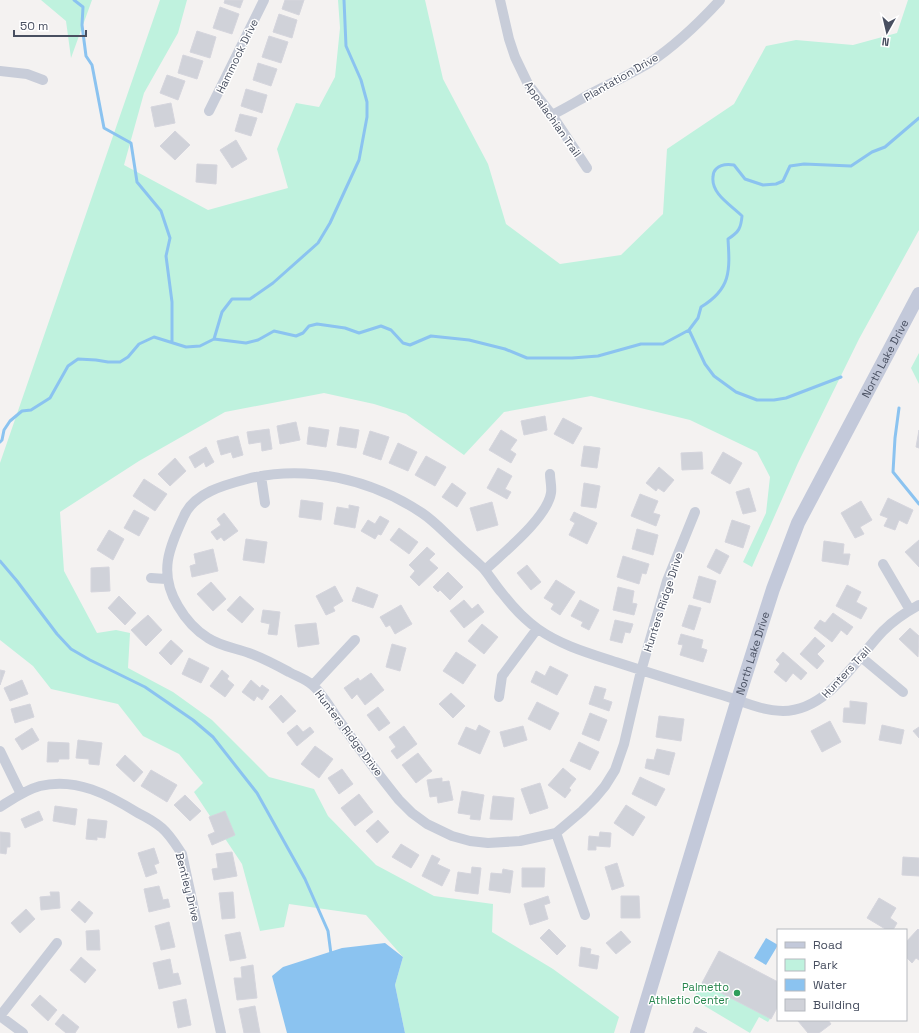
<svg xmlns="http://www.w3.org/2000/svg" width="919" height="1033" font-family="'Space Grotesk',sans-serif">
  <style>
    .green { fill: #bff2de }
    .water { fill: #8bc3f0 }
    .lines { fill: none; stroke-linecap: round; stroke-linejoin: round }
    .stream { stroke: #8bc3f0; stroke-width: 3 }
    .building { fill: #d0d2d9; stroke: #d5d5dd }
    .minor { stroke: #c8cdd9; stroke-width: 10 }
    .secondary { stroke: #c3c9da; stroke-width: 14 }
    .leisure-dot { fill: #2e9e5b; stroke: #fff; stroke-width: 1.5 }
    .labels { text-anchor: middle; stroke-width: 3; stroke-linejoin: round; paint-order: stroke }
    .street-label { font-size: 11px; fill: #484f60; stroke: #fff }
    .leisure-label { font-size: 11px; fill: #27864d; stroke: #fff; text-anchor: end }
  </style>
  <rect width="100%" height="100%" fill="#f4f2f1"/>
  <path class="green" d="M41,0H92L71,58L66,21Z
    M160,0H187L178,33L144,93L124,165L208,210L288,188L277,149L296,103L319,107L335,77L340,28L338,0H425L443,79L488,164L506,224L560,264L621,255L663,214L667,149L734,104L766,46L796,40L853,45L897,33L908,0H919V230L859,339L798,463L752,567L743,562L766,513L770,477L757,452L690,420L591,396L504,412L464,455L406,414L374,404L324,393L225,412L139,461L60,512L64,571L97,633L116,630L130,633L128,668L173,692L212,720L269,777L314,789L328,816L376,865L434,896L493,904L492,932L553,969L619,1017L614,1033H405L395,985L403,957L366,915L289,904L284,927L260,931L242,864L194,792L203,783L179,754L143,736L118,704L51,689L33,666L0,640V463Z
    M919,353V384L911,368Z
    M720,952L778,1006L768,1022L759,1017L750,1033L693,999Z"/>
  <path class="water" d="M766,938L778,945L766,965L754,958Z
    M385,943L403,957L395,985L405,1033H287L272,976L283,967L342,948Z"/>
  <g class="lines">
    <path class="stream" d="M74,0L83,7L82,25L86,56L92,65L104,128L131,143L137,182L161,211L170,238L166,256L172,302V341
      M689,330L705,364L714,376L736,392L757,400H774L786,398L841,377
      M214,339L222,312L232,299H250L273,283L318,243L330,223L359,160L367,117V102L361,80L346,46L344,0
      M899,408L895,438L893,472L919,504
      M0,442L2,440L4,430L10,421L22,411L31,410L50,398L68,366L78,359L96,360L108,362H120L128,357L139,344L154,337L186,347L200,346L214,339L246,343L258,340L274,331L296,336L303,333L309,326L317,324L345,328L359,333L381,326L391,330L403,343L410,345L431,336L469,340L505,349L527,358H572L598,356L641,344H663L689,330L698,318L701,307C731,289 730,271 728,239C739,232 741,228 742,216C731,205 711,194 713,177C713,174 714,171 716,169C721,164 728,164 734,165L745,179L763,185L776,184L783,181L790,166L804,164L851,166L872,152L885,147L919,118
      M0,561L17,581L57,634L71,649L90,660L145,687L193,720L213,737L257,793L305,879L328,931L331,954"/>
  </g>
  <path class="building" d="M225,0H243L240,8L224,3Z
    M285,0H304L299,15L282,9Z
    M220,7L239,14L232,34L213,28Z
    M279,14L297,20L292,38L273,32Z
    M197,31L216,37L210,58L190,52Z
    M269,36L288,42L281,63L262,57Z
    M183,55L203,61L197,79L178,73Z
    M258,63L277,69L271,86L253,80Z
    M167,75L185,81L178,100L160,93Z
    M246,89L267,95L262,113L241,106Z
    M171,103L175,123L155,127L151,107Z
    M240,114L257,118L251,136L235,131Z
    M175,131L190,145L175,160L160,146Z
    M236,140L247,159L232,168L220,150Z
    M197,164L217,165L216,184L196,182Z
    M545,416L547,430L524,435L521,421Z
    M563,418L582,428L573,444L554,434Z
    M296,422L300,440L280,444L277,426Z
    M309,427L329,430L326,447L307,444Z
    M340,427L359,430L356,448L337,445Z
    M269,429L272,449L262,451L261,442L249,444L247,432Z
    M501,430L517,440L510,450L516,454L511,463L489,450Z
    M919,430V448L916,447Z
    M370,431L389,437L381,460L363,454Z
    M238,436L243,455L233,458L231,452L221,455L217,441Z
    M398,443L417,452L408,471L389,463Z
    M584,446L600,448L597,468L581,466Z
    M206,447L214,462L206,467L204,462L195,468L189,457Z
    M702,452L703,469L682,470L681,453Z
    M723,452L742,463L730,484L711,473Z
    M426,456L446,467L435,486L415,475Z
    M175,458L186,471L170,486L158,474Z
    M659,467L674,480L664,492L658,488L656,491L646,483Z
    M498,468L512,476L505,489L511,492L507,499L487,488Z
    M144,479L167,494L155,511L133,496Z
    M452,483L466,493L457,507L442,497Z
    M584,483L600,486L596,508L581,506Z
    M749,488L756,511L743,514L736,492Z
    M640,494L658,501L653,513L660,515L656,526L631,516Z
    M888,498L913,510L907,524L899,520L895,530L884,526L888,518L880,515Z
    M301,500L323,503L321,520L299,517Z
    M861,501L872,520L860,527L864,534L855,538L841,513Z
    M492,502L498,525L477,531L470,508Z
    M349,505L359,507L355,528L334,524L337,507L349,509Z
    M134,510L149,518L139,536L124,528Z
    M574,512L597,523L587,544L569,535L575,523L570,520Z
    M224,513L238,531L224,541L221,537L217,540L211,532L221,525L217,519Z
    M380,516L389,521L381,535L378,534L375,539L361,531L368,520L375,524Z
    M732,520L750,526L743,548L725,542Z
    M399,528L418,542L409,554L390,540Z
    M637,529L658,535L653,555L632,549Z
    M109,530L124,539L113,560L97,550Z
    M246,539L267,542L264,563L243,560Z
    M919,540V567L905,552Z
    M824,541L844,544L843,554H850L848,565L822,561Z
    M427,547L435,554L429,560L438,568L419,586L410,577L415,571L409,565Z
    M213,549L218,571L192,577L190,566L196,564L194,554Z
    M716,549L729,556L720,574L707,567Z
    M623,556L649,564L646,574L642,573L639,584L617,577Z
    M527,565L541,582L531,590L517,573Z
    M109,567L110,591L91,592V568Z
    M448,572L463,587L450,600L440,590L438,592L433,587Z
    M699,576L716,581L710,603L693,598Z
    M556,580L575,592L560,615L551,609L554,604L544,598Z
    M211,582L226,599L213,611L197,594Z
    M847,585L861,592L856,602L867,608L861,619L836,606Z
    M335,586L343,601L333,607L335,611L326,615L316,596Z
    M357,587L378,595L373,608L352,601Z
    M618,587L634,591L632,603L637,604L634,615L613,610Z
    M119,596L136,613L125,625L108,608Z
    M240,596L254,609L242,623L227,610Z
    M464,600L472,609L478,604L484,612L464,628L450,611Z
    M580,600L599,610L589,630L581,626L583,622L571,616Z
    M401,605L412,624L395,634L390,625L386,627L380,617Z
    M689,605L701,608L694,630L682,626Z
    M263,610L280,612L277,635L268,634L270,624L261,622Z
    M833,613L853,627L847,635L841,630L832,642L814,628L820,620L825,623Z
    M148,615L162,630L146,646L131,630Z
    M615,620L633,624L630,633L625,632L622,643L610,640Z
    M316,623L319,644L298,647L295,625Z
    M482,624L498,637L484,654L468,641Z
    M910,628L919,636L918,657L899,639Z
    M681,634L703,640L701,648L707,650L703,662L680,655L683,645L678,644Z
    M815,637L825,646L817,654L824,661L817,669L800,654Z
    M171,640L183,651L171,665L159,653Z
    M392,644L406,648L400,671L386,667Z
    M456,652L476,665L463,684L443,671Z
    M783,652L807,673L801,680L793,673L786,682L774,672L780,664L776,660Z
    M189,658L209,668L201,683L182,674Z
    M550,666L568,675L557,695L531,682L536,671L545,676Z
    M0,670L5,671L0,685Z
    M222,670L229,676L227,679L234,685L225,697L210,686Z
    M371,673L384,690L365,705L357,694L352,699L344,688L358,678L360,681Z
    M22,680L28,694L10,701L4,688Z
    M251,680L260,688L262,685L269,690L262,700L257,696L254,701L242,692Z
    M595,686L606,689L603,699L612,702L609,711L589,704Z
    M451,693L465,706L453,718L439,704Z
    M281,695L296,711L283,723L269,707Z
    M850,701L867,703L865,724L843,722L844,708H850Z
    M537,702L559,713L550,730L528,719Z
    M30,704L34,717L15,723L11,709Z
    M378,707L390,723L379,731L367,715Z
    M590,713L607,720L599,741L582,734Z
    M659,716L684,719L681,741L656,737Z
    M830,721L841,742L822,752L811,731Z
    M297,725L303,732L310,727L314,732L297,746L287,733Z
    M479,725L490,731L480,754L458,744L466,727L476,731Z
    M882,725L904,730L901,744L879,740Z
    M404,726L417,744L397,759L391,751L396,747L389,737Z
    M523,726L527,740L504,747L500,732Z
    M919,727V738L913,731Z
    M32,728L39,740L22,750L15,739Z
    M78,740L102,743L99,765L89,764V759L76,758Z
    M48,742L69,743V759H59L58,762H47Z
    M579,742L599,752L590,770L570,761Z
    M315,746L333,759L319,778L301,764Z
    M657,749L675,753L669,775L645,768L647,759L654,760Z
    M418,753L432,771L416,783L402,765Z
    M125,755L143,772L134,782L116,765Z
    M563,768L576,779L569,788L571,790L565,798L548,785Z
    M342,769L353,784L339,794L328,778Z
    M151,770L177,785L167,802L141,786Z
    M640,777L665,789L656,806L632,794Z
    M442,778V782L449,781L453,800L438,803L437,796L430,797L427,780Z
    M540,783L548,808L530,814L521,789Z
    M462,791L484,795L480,820L470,819L471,815L458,813Z
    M359,794L373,812L355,826L341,808Z
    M185,795L201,811L190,821L174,805Z
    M493,796L514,798L512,820L490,819Z
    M626,805L645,817L633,836L614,823Z
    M55,806L77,809L75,825L53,821Z
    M39,811L43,820L25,828L21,819Z
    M225,811L235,835L212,845L208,835L215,832L209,817Z
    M88,819L107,821L105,838L97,837V840L86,839Z
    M378,820L389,832L377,843L366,831Z
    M0,832L10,833V847H7L6,854L0,853Z
    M600,832L611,833L610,847L596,846V850H588L589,836L599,837Z
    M401,844L419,855L411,868L392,857Z
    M154,848L159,863L154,865L157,873L146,877L138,853Z
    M232,852L237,876L214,880L212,869L218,868L216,854Z
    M432,855L440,859L437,864L450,870L442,886L422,876Z
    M903,857L919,858V876L902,875Z
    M617,863L624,886L612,890L605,867Z
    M472,867L481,868L478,894L455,891L458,872L471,874Z
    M522,868H545L544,887H522Z
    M503,869L513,871L510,893L489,890L491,873L502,874Z
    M159,886L163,900L168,899L170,907L149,912L144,889Z
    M50,892H59L60,908L41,910L40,897L51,896Z
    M233,892L235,918L222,919L219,893Z
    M548,896L550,903L544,905L548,919L530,925L524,904Z
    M621,896H639L640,918H621Z
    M879,898L896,908L890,918L897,923L893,930H887L867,918Z
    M79,901L93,913L85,923L71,910Z
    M26,909L35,919L20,933L11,923Z
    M169,922L175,947L161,950L155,926Z
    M549,929L566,946L557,955L540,938Z
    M918,929L919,930V960L916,958L912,963L906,957V942Z
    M99,930L100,950H87L86,931Z
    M621,931L631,942L616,954L606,943Z
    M240,932L246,958L230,961L225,935Z
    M581,947L591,949L590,954L599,956L597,969L579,966Z
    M719,951L778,982V1006L771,1019L702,983Z
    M81,957L96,970L85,983L70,970Z
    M170,959L173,974L178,973L181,984L159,989L153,963Z
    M253,965L257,998L237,1000L234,978H242L241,967Z
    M40,995L57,1010L48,1021L31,1005Z
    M186,999L191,1025L178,1028L173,1002Z
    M255,1006L260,1033H244L239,1009Z
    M63,1014L79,1027L75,1033H66L55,1024Z
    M799,1020H828L831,1024L819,1033H808L798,1021Z
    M696,1027L707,1033H693Z"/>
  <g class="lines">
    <path class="minor" d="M500,0L509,39L515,57L528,84L552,115L587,168
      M0,71L27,74L43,80
      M209,111L264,0
      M552,115C566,108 579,100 592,93C611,83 631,74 649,63C676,45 698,24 720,0
      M261,476L265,503
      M695,512L667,581L641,671L624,744L615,770L605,786L595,798L582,811L556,833L520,841L488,843L470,841L452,836L427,824L412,813L399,800C378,774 358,747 338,719C331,709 321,691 311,684C305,679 296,676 289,672C276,665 263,658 249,653C235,648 220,646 208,638C195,630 185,618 178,606C158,573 169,548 184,516C194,493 224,485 247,479C306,464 371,479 422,513C434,521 444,532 455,542C464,551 474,559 483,568C490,576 495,585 502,593C512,606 525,620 538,629C562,646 592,654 619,663C653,674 688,685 722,695C742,701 762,711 783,711C828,711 855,660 883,631C894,620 906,612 919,605
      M883,564L910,610
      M485,570C503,553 547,518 551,493C552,487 550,480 550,474
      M151,578L166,579
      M861,657L903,692
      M313,685L355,640
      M499,697L502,676L537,629
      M0,751L21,794
      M0,807C13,799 25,790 40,786C76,777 109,795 138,813C146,817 155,822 162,828C170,835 176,845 182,854L221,1033
      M556,833L585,915
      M0,1016L57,943
      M0,1016L23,1033"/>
    <path class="secondary" id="s1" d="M637,1033L738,699L773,589L798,523L919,294"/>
  </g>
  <circle class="leisure-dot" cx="737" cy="993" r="4"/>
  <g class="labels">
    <g class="street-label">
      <text transform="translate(237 56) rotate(-64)" y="4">Hammock Drive</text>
      <text transform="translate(621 77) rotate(-30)" y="4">Plantation Drive</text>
      <text transform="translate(553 119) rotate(55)" y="4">Appalachian Trail</text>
      <text dy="4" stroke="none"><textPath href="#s1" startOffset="721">North Lake Drive</textPath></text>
      <text transform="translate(663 602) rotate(-72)" y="4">Hunters Ridge Drive</text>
      <text dy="4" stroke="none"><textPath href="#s1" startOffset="397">North Lake Drive</textPath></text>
      <text transform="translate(846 672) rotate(-47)" y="4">Hunters Trail</text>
      <text transform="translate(349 733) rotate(53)" y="4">Hunters Ridge Drive</text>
      <text transform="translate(188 887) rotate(76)" y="4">Bentley Drive</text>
    </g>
    <g class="leisure-label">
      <text x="729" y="991">Palmetto<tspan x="729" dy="13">Athletic Center</tspan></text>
    </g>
  </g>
  <rect x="777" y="929" width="130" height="92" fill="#ffffff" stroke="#b6b9bf"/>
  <rect x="785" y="942" width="20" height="6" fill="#c3c9da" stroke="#b6b9bf"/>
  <text x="813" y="949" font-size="12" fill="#484f60">Road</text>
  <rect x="785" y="959" width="20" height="12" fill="#bff2de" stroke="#b6b9bf"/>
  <text x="813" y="969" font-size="12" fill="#484f60">Park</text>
  <rect x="785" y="979" width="20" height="12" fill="#8bc3f0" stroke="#b6b9bf"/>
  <text x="813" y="989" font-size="12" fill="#484f60">Water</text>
  <rect x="785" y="999" width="20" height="12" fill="#d0d2d9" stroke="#b6b9bf"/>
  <text x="813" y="1009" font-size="12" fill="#484f60">Building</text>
  <g transform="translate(887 32) rotate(188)" stroke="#ffffff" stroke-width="3" paint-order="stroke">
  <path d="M0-3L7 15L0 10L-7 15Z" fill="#484f60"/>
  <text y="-6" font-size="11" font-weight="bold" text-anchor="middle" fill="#484f60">N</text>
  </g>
  <path d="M14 30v6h72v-6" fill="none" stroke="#484f60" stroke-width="2"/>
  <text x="20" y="30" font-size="12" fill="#484f60" stroke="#ffffff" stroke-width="3" paint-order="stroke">50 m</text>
</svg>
